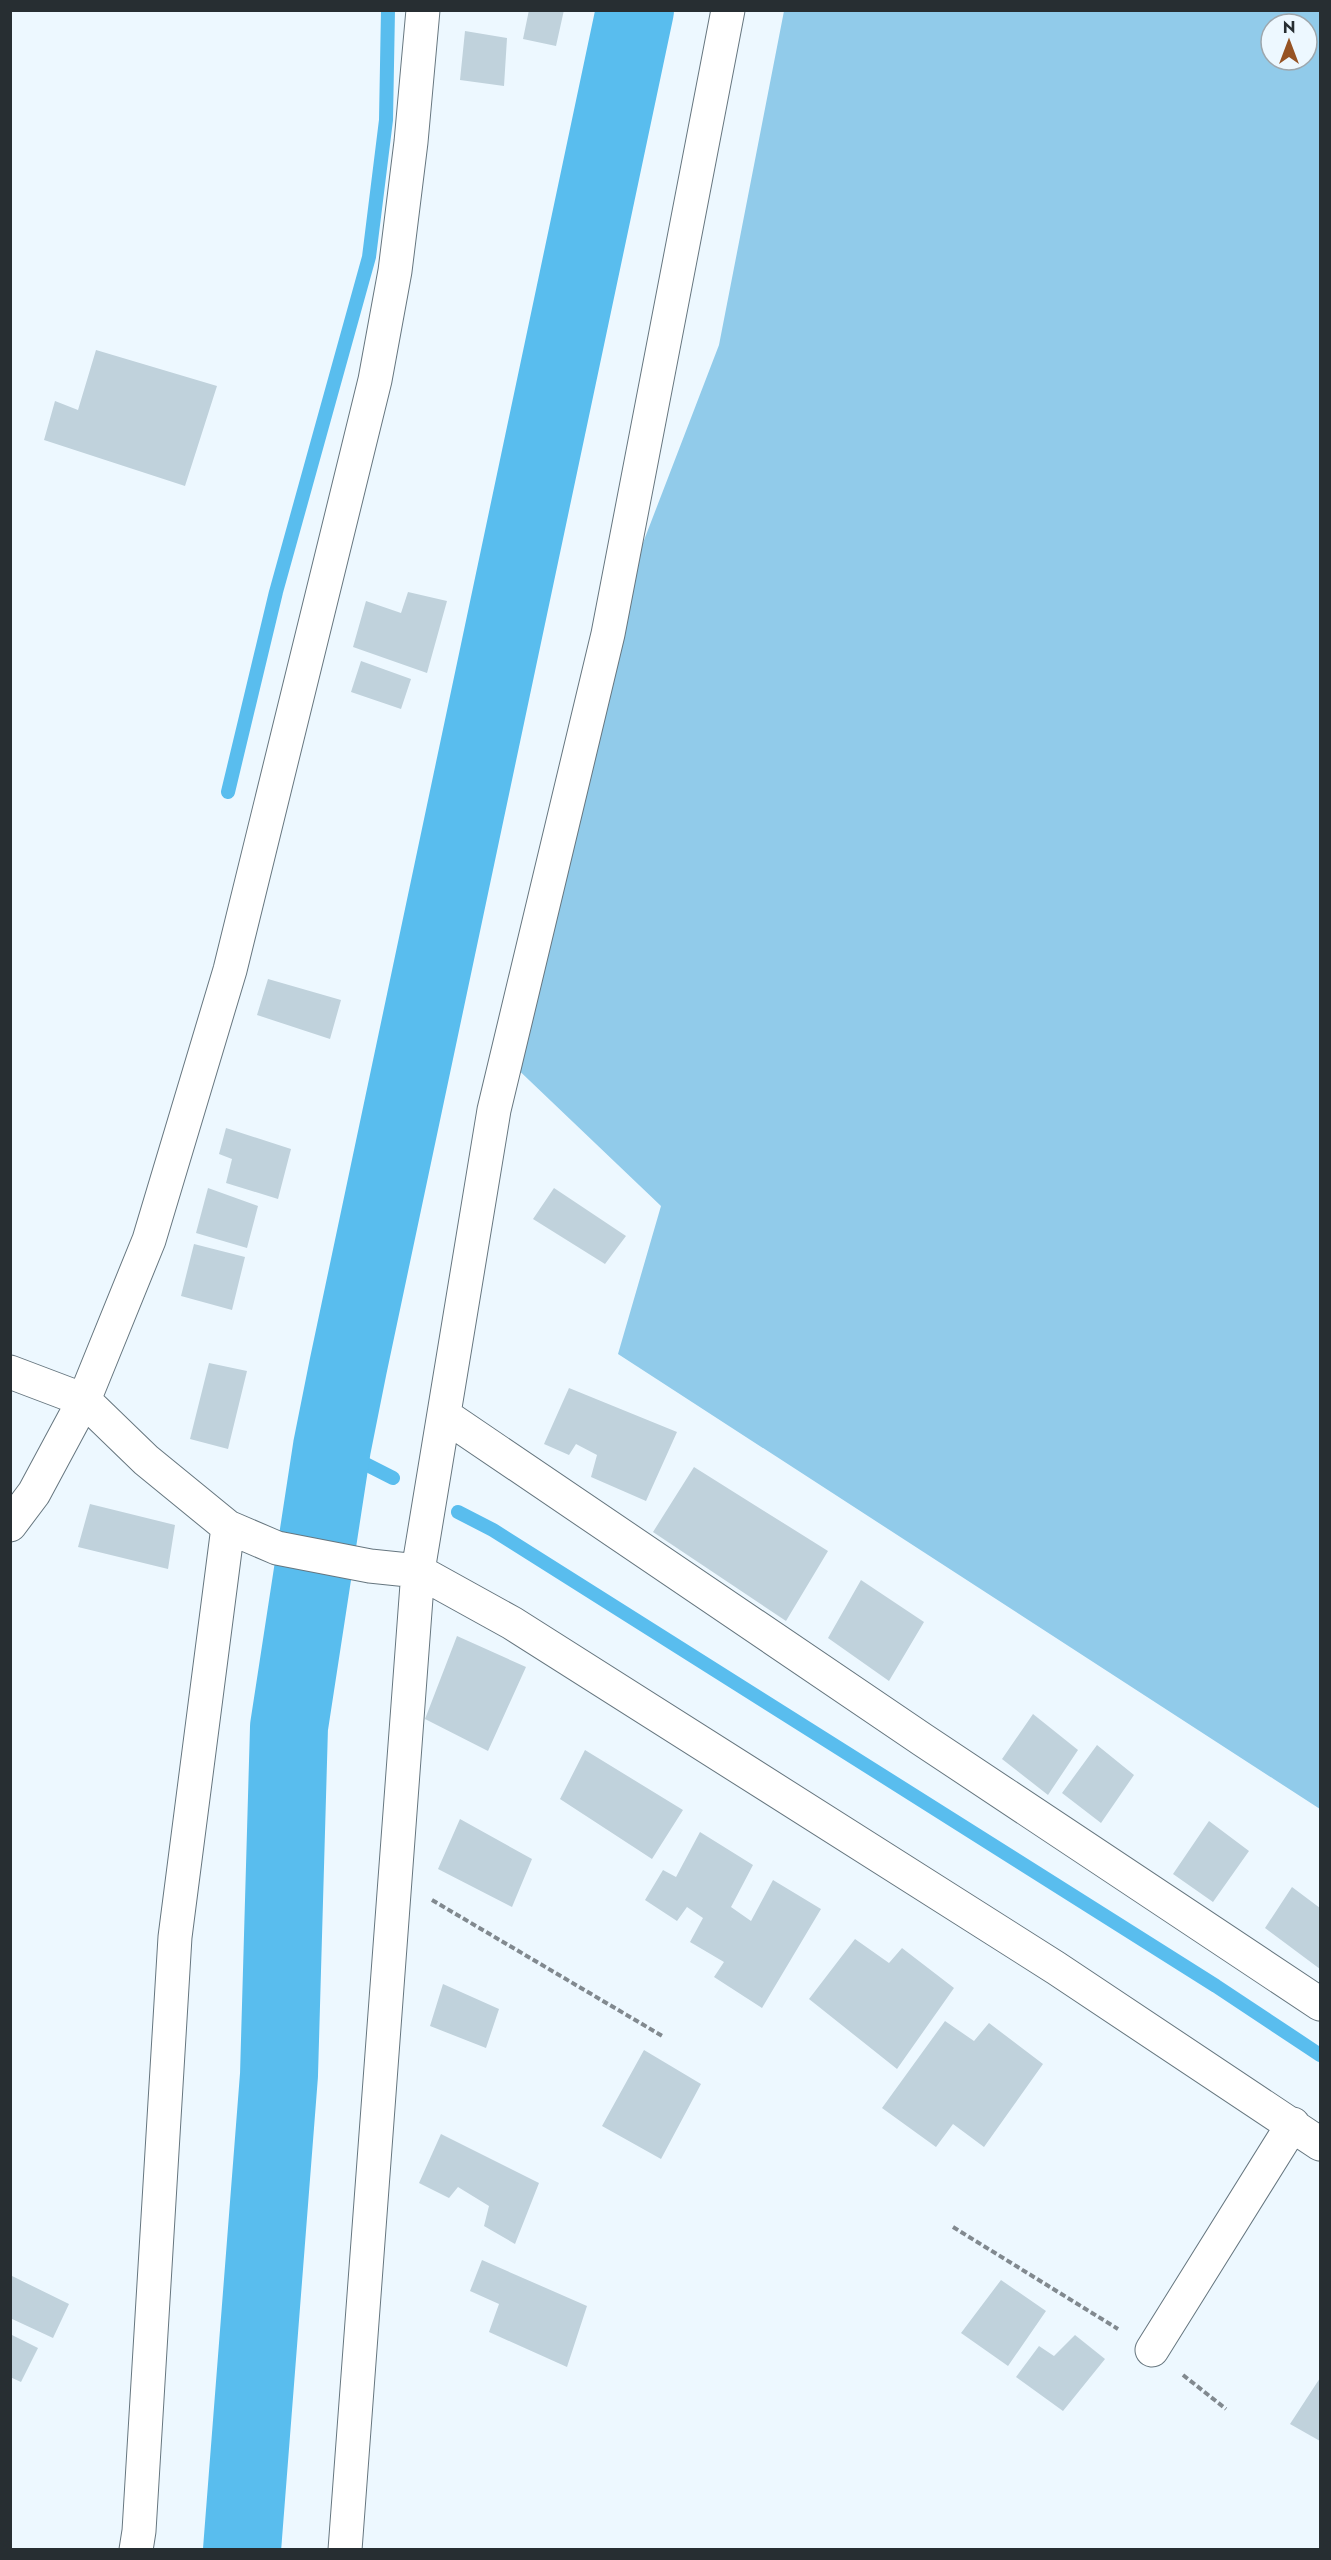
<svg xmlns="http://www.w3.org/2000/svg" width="1331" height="2560" font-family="Jost,sans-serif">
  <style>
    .green { fill: #91cbea; fill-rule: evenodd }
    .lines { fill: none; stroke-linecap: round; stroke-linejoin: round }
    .stream { stroke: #59bdee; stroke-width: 14 }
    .river { stroke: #59bdee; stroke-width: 78 }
    .building { fill: #c0d2dc }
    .minor-casing { stroke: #66767f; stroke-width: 35 }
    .path { stroke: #81898f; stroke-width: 4; stroke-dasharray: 6 3; stroke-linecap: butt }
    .minor { stroke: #fff; stroke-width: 33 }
  </style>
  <rect width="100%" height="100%" fill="#edf8ff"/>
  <path class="green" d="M784,11H1320V1809L618,1354L661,1206L507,1059L608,634L719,345ZM1271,24H1307V60H1271Z"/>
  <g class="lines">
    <path class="stream" d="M228,792L276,592L369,257L386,120L388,10
      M332,1447L393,1478
      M458,1512L493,1530L1216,1986L1320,2055"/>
    <path class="river" d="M242,2550L279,2075L289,1727L332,1447L348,1367L635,10"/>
  </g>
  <path class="building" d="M529,10H564L556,46L523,39Z
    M465,31L507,38L504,86L460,80Z
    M96,350L217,386L185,486L44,440L55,401L78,410Z
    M408,592L447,601L427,673L353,647L366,601L401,613Z
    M361,661L411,679L401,709L351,692Z
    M268,979L341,1000L330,1039L257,1015Z
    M226,1128L291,1149L278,1199L226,1183L232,1159L219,1154Z
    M208,1188L258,1206L247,1248L196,1233Z
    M554,1188L626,1236L605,1264L533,1219Z
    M194,1244L245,1257L232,1310L181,1296Z
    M209,1363L247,1371L228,1449L190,1439Z
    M569,1388L677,1432L646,1501L591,1477L597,1455L576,1444L569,1455L544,1444Z
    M694,1467L828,1551L786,1621L653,1532Z
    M90,1504L175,1525L168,1569L78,1547Z
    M861,1580L924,1622L889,1681L828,1638Z
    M457,1636L526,1667L488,1751L425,1719Z
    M1033,1714L1078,1750L1048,1795L1002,1759Z
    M1097,1745L1134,1775L1101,1823L1062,1793Z
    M585,1750L683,1810L652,1859L560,1799Z
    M460,1819L532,1859L512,1907L438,1869Z
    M1209,1821L1249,1851L1213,1902L1173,1874Z
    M700,1832L753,1865L731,1907L751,1921L773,1880L821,1909L762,2008L714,1977L724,1962L690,1942L703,1918L687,1907L677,1921L645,1900L663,1870L676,1877Z
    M1292,1887L1320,1908V1969L1265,1928Z
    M855,1939L889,1963L902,1948L954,1988L897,2069L809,1999Z
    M443,1984L499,2009L486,2048L430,2026Z
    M945,2021L974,2041L989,2023L1043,2064L984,2147L953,2124L936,2147L882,2108Z
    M644,2050L701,2084L661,2159L602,2126Z
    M441,2134L539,2183L515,2244L484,2226L489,2206L458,2187L449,2198L419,2183Z
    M482,2260L587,2306L567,2367L489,2332L499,2304L470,2291Z
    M10,2275L69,2304L53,2338L10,2318Z
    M1001,2280L1046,2311L1008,2366L961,2333Z
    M10,2334L38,2348L21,2382L10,2377Z
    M1075,2335L1105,2359L1063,2411L1016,2377L1039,2346L1054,2356Z
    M1320,2378V2441L1290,2424Z"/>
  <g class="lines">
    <defs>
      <path id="minor" d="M10,1372L84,1400L146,1460L228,1527L277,1548L370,1566L418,1571L512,1623L1056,1968L1320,2144
        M444,1415L923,1740L1320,2004
        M10,1525L34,1493L84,1400L149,1240L230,970L375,380L395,271L411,142L423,10
        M1152,2350L1293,2124
        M136,2550L139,2531L175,1937L228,1527
        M345,2550L418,1571L494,1110L608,634L728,10"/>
    </defs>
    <use href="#minor" class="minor-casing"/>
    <path class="path" d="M432,1900L664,2037
      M953,2227L1118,2329
      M1183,2375L1226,2409"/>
    <use href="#minor" class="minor"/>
  </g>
  <rect width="1331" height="2560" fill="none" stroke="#272e32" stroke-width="24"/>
  <g transform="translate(1289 42)"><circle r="28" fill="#edf8ff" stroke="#9ea7ad" stroke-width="1.5"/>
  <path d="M0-4.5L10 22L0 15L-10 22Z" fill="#965324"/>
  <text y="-9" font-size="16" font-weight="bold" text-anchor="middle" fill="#272e32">N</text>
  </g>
</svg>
